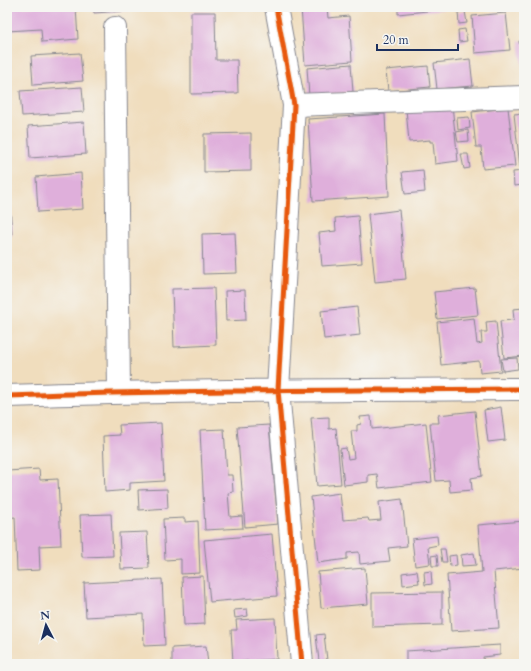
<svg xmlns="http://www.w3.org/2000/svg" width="531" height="671" font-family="Cardo,serif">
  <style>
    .building { fill: #dfafdb }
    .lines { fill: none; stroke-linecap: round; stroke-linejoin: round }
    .street-casing { stroke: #86868e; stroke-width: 24 }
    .street { stroke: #fff; stroke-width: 22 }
    .cycleway-casing { stroke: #f6f6f2; stroke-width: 8 }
    .cycleway { stroke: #e8590c; stroke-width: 5 }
  </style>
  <rect width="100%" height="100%" fill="#f6f6f2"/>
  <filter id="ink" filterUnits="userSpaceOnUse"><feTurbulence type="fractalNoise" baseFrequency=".025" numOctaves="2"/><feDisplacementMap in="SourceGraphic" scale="8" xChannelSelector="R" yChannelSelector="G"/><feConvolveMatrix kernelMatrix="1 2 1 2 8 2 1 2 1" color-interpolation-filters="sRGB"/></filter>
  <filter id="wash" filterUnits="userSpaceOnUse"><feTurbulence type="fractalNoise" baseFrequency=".012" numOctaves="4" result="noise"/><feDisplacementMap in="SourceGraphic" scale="16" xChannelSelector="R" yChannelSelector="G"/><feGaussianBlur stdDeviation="0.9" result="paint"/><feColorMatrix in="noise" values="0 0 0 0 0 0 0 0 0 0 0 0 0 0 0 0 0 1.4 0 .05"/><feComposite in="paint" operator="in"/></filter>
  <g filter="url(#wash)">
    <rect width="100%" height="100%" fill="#f0ddbd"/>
    <g id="blocks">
      <path class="building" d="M7,7H76L78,39L42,42L41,29L7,31Z
        M93,7H140V10L94,13Z
        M301,7H327L328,18L349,16L352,61L305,65Z
        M398,7H456V8L398,14Z
        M465,11L467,23L459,24L458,12Z
        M191,12H215L216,60H237L238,93L191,94Z
        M506,13L510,50L475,53L472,16Z
        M465,29L467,41L459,42L458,30Z
        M519,41H524V71H523Z
        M80,53L83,81L33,85L31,56Z
        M470,59L473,86L437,89L434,63Z
        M351,64L353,92L309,96L307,68Z
        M428,66L430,87L388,91L386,70Z
        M82,87L84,112L22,116L20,91Z
        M452,105L458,161L435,164L433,142H430V140L409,142L406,109Z
        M508,108L515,166L483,169L481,147H476L472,112Z
        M524,113V167H520L514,114Z
        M385,114L389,196L313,201L308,119Z
        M469,117L470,128L458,130L457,118Z
        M84,122L86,154L30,158L28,126Z
        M468,130L469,141L458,142L456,132Z
        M251,133V171L204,172V134Z
        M461,154H468L470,168L464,169Z
        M423,170L425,192L405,194L402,172Z
        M524,171V185L514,186L513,172Z
        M81,173L83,209L38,212L36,177Z
        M7,206H10L12,236L7,237Z
        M399,210L406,279L375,282L368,214Z
        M358,216L362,263L322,266L319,233L336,231L335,218Z
        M235,233L237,273L203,274L202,234Z
        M214,288L216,345L174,347L172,289Z
        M475,288L478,315L437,319L434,292Z
        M245,290L246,320L226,321L225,291Z
        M357,307L360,335L324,339L321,311Z
        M524,308V356L504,358L500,321L514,320L513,309Z
        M474,318L477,344L482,343L481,332H487L486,322L496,321L501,371L480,373L479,361L441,365L437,322Z
        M517,358L518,369L503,371L501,359Z
        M501,407L505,440L488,442L484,410Z
        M475,411L482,476L471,478L472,490L450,492L449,480L436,481L430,423H439L438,415Z
        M371,416L372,429L426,423L432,482L379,488L377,474L368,475V482L344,485L340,449L346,448L348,459L354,458L351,431H357V425L361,424L360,417Z
        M329,417V429L336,428L341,484L317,486L311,418Z
        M161,423L164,481L130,483V490L105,492L103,436L120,435L119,425Z
        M269,425L278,524L245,527L237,427Z
        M224,429L227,475H232L233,492L228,493L230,517L242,516L243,528L205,530L200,430Z
        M39,469L40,480L58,479L61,545L39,546L40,570L17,571L15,517L7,518V471Z
        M167,489L168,508L139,510L138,490Z
        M340,493L343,520L368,518L369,521L381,520L379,502L402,499L407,546L388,548L390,561L360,564L359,552L347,553V559L318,563L311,497Z
        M111,514L113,556L82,557L80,515Z
        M185,518V522L198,521L200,573L181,574V559L165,560L163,519Z
        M524,521V568L494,571L499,628L451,631L447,575L482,572L478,525Z
        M147,532L149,568L121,569L119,533Z
        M272,534L277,596L210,602L204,540Z
        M437,536L438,545L428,547L430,564L415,566L412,539Z
        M440,549H445L447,562H442Z
        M474,553L476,565L462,566L461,555Z
        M437,555L438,566H432L431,556Z
        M456,555L457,565L450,566L449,556Z
        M365,568L368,604L321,608L318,572Z
        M417,571L419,583L403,585L402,573Z
        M431,571L432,584L425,585L424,572Z
        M203,576L205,624L184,625L182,577Z
        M162,579L165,645L144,646L143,614L86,617L84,583Z
        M442,592V625L372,627V593Z
        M247,609L248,616L235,618L234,610Z
        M275,618L277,659L233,662L231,630H237L236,620Z
        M324,634L327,660L319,661L316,635Z
        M500,645V655L483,657L484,664H406V651Z
        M206,646L208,664H172V648Z"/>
    </g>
  </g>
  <g filter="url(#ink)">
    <use href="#blocks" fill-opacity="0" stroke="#86868e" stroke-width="1"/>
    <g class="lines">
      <defs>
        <path id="street" d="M276,7L294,105L278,390L302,664
          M115,28L119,392
          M294,105L524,97
          M7,396C179,390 352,390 524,389"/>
      </defs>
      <use href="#street" class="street-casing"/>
      <use href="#street" class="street"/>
      <defs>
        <path id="cycleway" d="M276,7L294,105L278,390L302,664
          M7,396C179,390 352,390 524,389"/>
      </defs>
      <use href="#cycleway" class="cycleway-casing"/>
      <use href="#cycleway" class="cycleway"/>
    </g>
  </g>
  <rect width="531" height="671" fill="none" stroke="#f6f6f2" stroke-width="24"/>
  <g transform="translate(46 625) rotate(354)" stroke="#f6f6f2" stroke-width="3" paint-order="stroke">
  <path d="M0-3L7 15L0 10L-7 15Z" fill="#1b2f5e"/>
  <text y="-6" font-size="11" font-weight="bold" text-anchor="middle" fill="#1b2f5e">N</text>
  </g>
  <path d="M377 44v6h81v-6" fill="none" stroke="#1b2f5e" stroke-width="2"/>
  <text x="383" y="44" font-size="12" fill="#1b2f5e" stroke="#f6f6f2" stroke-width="3" paint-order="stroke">20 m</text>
</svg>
